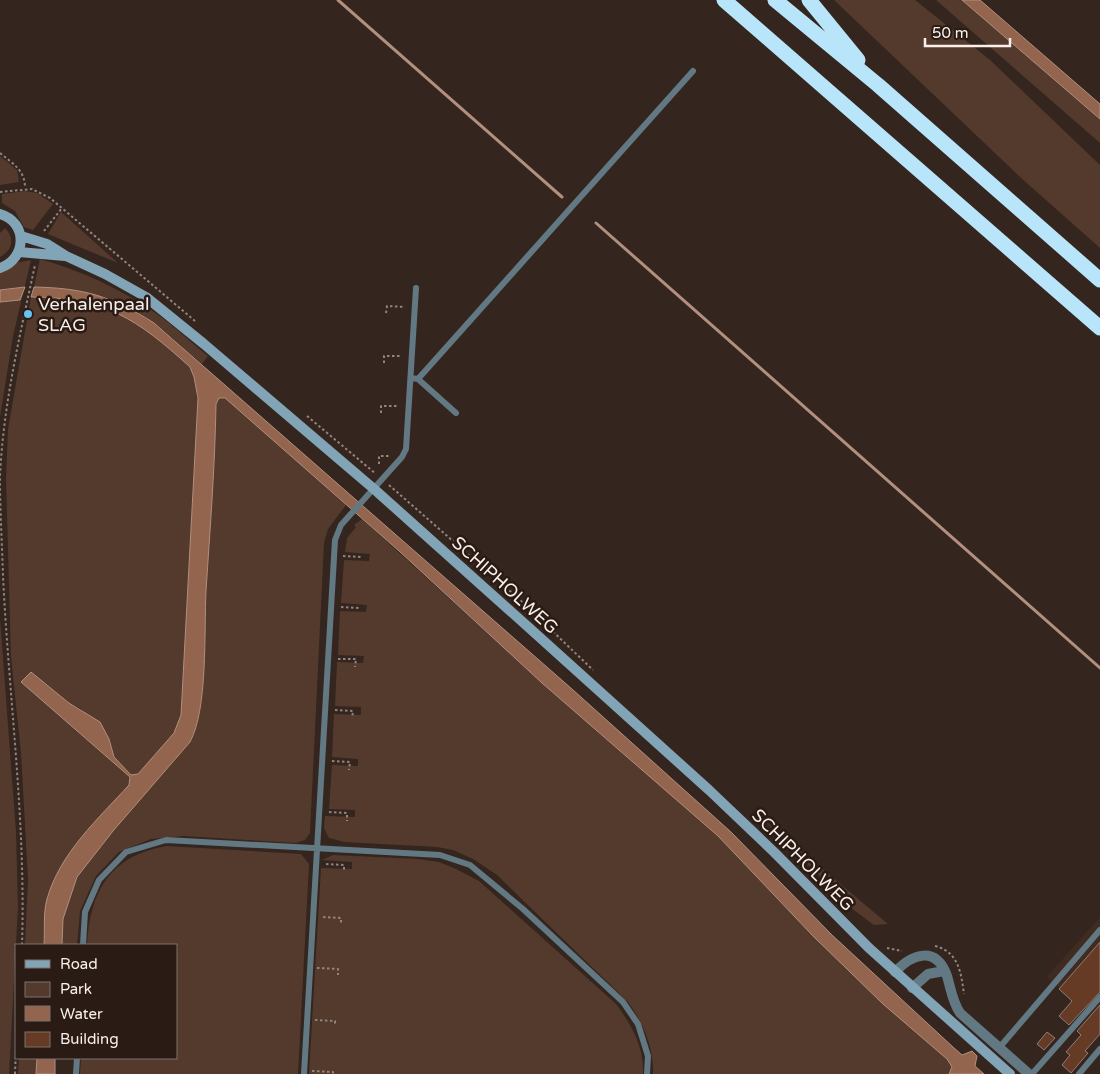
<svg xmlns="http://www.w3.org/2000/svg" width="1100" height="1074" font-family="'Varela Round',sans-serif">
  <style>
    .built { fill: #402b21 }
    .green { fill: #543a2d }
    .water { fill: #93654f; stroke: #b28f7e }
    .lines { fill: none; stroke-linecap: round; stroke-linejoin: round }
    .stream { stroke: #b28f7e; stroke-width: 3 }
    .building { fill: #653b26; stroke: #907d75 }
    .path { stroke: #92857f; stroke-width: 2; stroke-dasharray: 2.5 2.5; stroke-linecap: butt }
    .service { stroke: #627883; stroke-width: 6 }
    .minor { stroke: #627883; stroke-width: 10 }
    .secondary { stroke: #81a4b6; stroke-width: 10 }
    .motorway { stroke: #b9e5fb; stroke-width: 15 }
    .poi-dot { fill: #66c4ef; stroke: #2a1b15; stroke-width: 2 }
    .labels { text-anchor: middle; stroke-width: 5; stroke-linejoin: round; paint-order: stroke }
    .poi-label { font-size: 18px; fill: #faf0eb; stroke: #2a1b15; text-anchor: start }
    .street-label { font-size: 18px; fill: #faf0eb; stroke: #2a1b15 }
  </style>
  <rect width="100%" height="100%" fill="#34251e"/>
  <path class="built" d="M1100,917V1024L1047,977Z"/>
  <path class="green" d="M834,0H915L990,60L1100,165V248L1020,177Z
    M936,0H962L1100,119V143Z
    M0,156L17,170L19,182L0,185Z
    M25,191L37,193L53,204L33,230L24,227L15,211L2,203V194Z
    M61,212L118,263L48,234Z
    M5,228C15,238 13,250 0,257V233Z
    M40,259C79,270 117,287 151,310C171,323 189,341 208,356L202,364C178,344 156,321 128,307C101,293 64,288 34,287Z
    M31,260L13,336L0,417V302L20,300L25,288L0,290V272L15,263Z
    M31,297C106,298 136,318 190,367L194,377L198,398L181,715L174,733L138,774L131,775L114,757L109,739L81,709L70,703L31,672L21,682L130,777L129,785L80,840L47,901L44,945H25L28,879L21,753L11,657L6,478L8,429Z
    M219,398L227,399L346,505L328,529L324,543L310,833L305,840L296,843L183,836L151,839L119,852L96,876L80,911L77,945H62L63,919L77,877L113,831L190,742C208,709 204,631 206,591C210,529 215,467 216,404Z
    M362,519L542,683L718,836L813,936L947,1059L952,1067L949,1074H653C654,1047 643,1023 628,1002L497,875L473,859L453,850L437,847L344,842L329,838L324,828L325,816L355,817V810L329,809L332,765L358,766V759L332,757L334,714L361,715V707L335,706L337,662L363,663L364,656L338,655L340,611L366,612L367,605L341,603L344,560L369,561L370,554L345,552L347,538L356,527L354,525Z
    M0,618L16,832L18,907L9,1074H0Z
    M763,819L882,919L888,924L874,925L851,908Z
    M166,846L301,854L309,864L298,1074H80L81,1058H176V945H87C90,891 110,856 166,846Z
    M333,855L418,859L439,862L456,869L479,881L616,1004C632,1026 644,1046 643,1074H309L321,868L352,869V862L322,860Z
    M19,1058H37L36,1074H18Z"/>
  <path class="water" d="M962,0H980L1100,104V119Z
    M25,287L20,300L0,302V290Z
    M34,287C83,288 112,296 154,323L572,689L731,832L832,935L953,1047L962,1055L972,1051L977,1056L975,1066L984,1074H949L952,1067L947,1059L883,1004L813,936L718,836L542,683L399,551L225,398H219L216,404C215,467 210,529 206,591C204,631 208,709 190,742L113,831L77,877L63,919L62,945H44C45,931 43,913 47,899C60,853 98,819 129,785L130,777L21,682L31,672L69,703L100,722L109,739L114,757L131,775L138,774L174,733L181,715L198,398L194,377L190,367C136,318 106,298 31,297Z
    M37,1058H55V1074H36Z"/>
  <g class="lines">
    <path class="stream" d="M338,0L562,197
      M596,223L1100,668"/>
  </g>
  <path class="building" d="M1100,942V992L1069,1025L1059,1016L1072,1001L1059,989Z
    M1100,1005V1034L1085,1051L1088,1053L1071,1073L1062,1065L1070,1055L1066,1052L1081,1035L1077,1031Z
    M1047,1032L1055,1038L1044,1050L1037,1044Z"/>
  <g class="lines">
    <path class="path" d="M0,153C13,164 25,170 25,188
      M0,192L32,189L50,198L195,321
      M44,231L62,208
      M386,313L387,306L405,307
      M384,363V356H402
      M381,413V406H399
      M307,416L376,474
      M379,464V456H390
      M389,485L519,599L593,670
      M343,556L362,557
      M341,607L359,608
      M338,659H356L355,667
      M335,710L353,711L352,718
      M332,761L350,762L349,770
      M329,812L347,813V821
      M326,864L344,865V872
      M323,917L341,918V924
      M22,945C26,822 9,699 3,576C2,543 0,510 0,477C3,405 20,335 35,265
      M935,946C959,952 961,973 964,994
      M887,948L902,951
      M317,968L338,969V975
      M315,1020L335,1021V1026
      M312,1071L333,1072V1074
      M15,1074L16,1048"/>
    <path class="service" d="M411,378L418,379L693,71
      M418,379L456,413
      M83,945L85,912L99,880L126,852L166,840L440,855L470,865L523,909L623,1002L638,1024L648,1056L647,1074
      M999,1048L1100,930
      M76,1074L77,1058
      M304,1074L335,540L341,525L402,457L406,449L416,288
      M1032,1074L1100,997
      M1079,1074L1100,1049"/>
    <path class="minor" d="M895,972C912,954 936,945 947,976C951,989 952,1001 960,1013L1029,1074
      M912,988L928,974L944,971"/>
    <path class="secondary" d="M0,214C28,222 27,259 0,268
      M21,236L47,244L66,256L105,274L146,297L204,344L374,489L526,625L709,790L774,852L869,948L1010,1074
      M19,252L65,256"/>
    <path class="motorway" d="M724,0L1100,328
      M775,0L878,85L1100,280
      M809,0L858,60"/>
  </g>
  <circle class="poi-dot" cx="28" cy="314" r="5"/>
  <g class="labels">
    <g class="poi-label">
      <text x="38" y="310">Verhalenpaal<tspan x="38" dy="21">SLAG</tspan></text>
    </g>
    <g class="street-label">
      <text transform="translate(505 585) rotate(42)" y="6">SCHIPHOLWEG</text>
      <text transform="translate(803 860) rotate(45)" y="6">SCHIPHOLWEG</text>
    </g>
  </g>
  <rect x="15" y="944" width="162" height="115" fill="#2a1b15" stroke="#7d706b"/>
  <rect x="25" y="960" width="25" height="8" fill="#81a4b6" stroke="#7d706b"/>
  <text x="60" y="969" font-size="15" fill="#faf0eb">Road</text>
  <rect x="25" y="982" width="25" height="15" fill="#543a2d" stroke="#7d706b"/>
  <text x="60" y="994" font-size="15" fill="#faf0eb">Park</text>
  <rect x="25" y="1006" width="25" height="15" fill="#93654f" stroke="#7d706b"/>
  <text x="60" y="1019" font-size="15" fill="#faf0eb">Water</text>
  <rect x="25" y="1032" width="25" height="15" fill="#653b26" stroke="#7d706b"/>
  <text x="60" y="1044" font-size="15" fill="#faf0eb">Building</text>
  <path d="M925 38v8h85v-8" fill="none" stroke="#faf0eb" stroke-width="2.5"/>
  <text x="932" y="38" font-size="15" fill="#faf0eb" stroke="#2a1b15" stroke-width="4" paint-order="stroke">50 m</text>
</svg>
